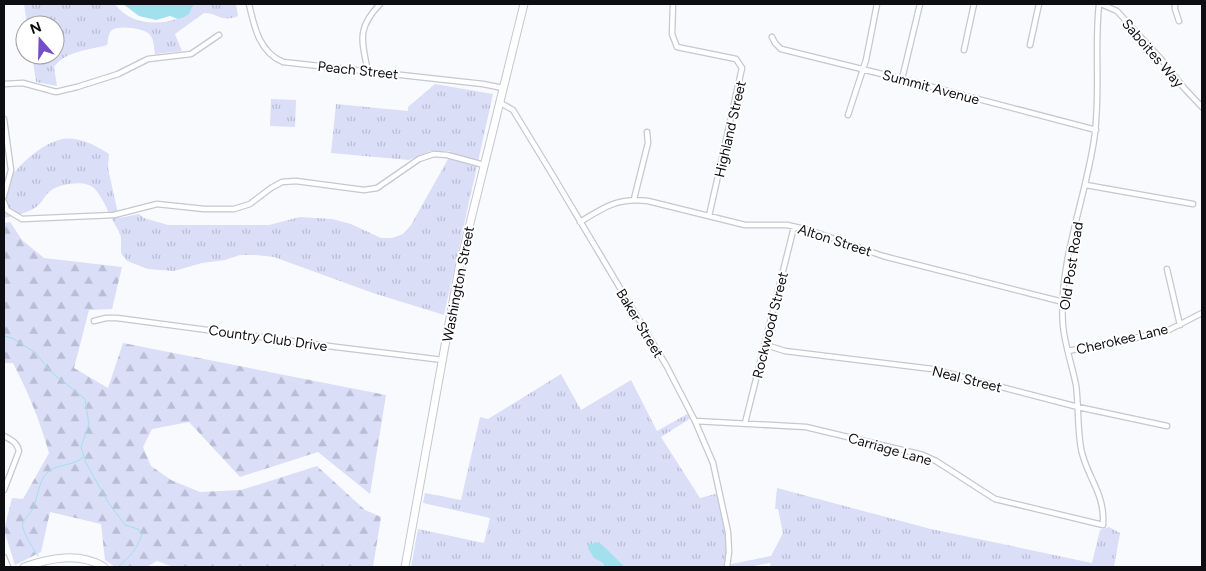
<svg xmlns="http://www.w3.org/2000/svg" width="1206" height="571" font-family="Figtree,sans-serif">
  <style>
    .grass { fill: url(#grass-tufts) }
    .forest { fill: url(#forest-firs) }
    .water { fill: #a2e0ed }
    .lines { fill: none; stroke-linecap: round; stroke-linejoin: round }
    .stream { stroke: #a2e0ed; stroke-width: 1 }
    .street-casing { stroke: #c5c7d1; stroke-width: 7 }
    .secondary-casing { stroke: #c5c7d1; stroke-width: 9 }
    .street { stroke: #fff; stroke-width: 4.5 }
    .secondary { stroke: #fff; stroke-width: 7 }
    .labels { text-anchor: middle; stroke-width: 4; stroke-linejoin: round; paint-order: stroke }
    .street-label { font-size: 14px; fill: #0e0e12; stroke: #fff }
  </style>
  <defs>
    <pattern id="grass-tufts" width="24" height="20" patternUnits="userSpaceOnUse" patternTransform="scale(1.25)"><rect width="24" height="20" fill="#dadef7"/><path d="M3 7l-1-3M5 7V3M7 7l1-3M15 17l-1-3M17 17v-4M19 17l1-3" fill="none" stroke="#babdd3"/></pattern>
    <pattern id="forest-firs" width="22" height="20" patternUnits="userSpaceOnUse" patternTransform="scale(1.25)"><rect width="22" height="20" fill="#dadef7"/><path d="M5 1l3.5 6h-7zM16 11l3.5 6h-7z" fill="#babdd3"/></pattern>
  </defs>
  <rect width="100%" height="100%" fill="#f9fafe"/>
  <path class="grass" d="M24,4H115C128,22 149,25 169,21C182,18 189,16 194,4H236L238,16C220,23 219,13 204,13L175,34L182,51L155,54C154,49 154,39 150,35C145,28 119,25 112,30C108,33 108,41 107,45C90,50 65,51 54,67L57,86L36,82L32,55H55V25H27Z
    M435,84L493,94L444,315L373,293L274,257L256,255H240L225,260L202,263L174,271L148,269L127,261L121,253V237L118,230C110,217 105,201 95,189C87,179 58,183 49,192C43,198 41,205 33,209C24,214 14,216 4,218V178C15,175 16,169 25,161C56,134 73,131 109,154L108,168L119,218L139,214L144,218L168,225H269L300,217L332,219L351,224L381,238H392L403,234L411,225L448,159L450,151H431L409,160L331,153L336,104L408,111V107Z
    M271,99L296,100L295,127L270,126Z
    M561,374L581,410L631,380L657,431L689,413L691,418L661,437L700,498L719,493L728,532L727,567H411L418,529L484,543L490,518L423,503L425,493L461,500L480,417L488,419Z
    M777,488L931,529L1092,563L1100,530L1109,527L1120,533L1114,567H771L770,563L748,567H730L731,564L771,556L783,533L778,509H775Z"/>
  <path class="forest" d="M10,222L22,240L44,258L122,267L112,309L89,310L74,368L108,388L123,343L386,395L370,494L318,452L240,477L189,422L152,429L143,447L151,466L171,480L200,492L241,490L317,466L365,510L381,517L373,567H173L157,561L147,567H115L105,560L101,524L50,512L41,552L15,565L4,530L12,498L23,499L49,453C40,421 28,392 13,363H4V223Z"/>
  <path class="water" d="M123,4H194L189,14L184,17L178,19L170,16L156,20L139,16Z
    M599,542L625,567H605L603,563L594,558L588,548V545Z"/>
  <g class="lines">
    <path class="stream" d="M4,336L12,338L36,353L50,371L85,399L89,424L81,447L86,463L108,502L125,525L138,529L142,534C137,550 130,556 118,567
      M38,556C33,548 26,538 23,528C21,520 27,518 31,512C38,501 37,482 48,472C58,463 73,467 83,457
      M45,565L48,567"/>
    <defs>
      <path id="street" d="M249,4C254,26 259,52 283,62L483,84L503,88
        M673,4L672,34L677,47L736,59L742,68L709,216
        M1101,4L1117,11L1161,59L1184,88L1202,107
        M1175,4V9L1179,21
        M772,37L775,43L781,49L902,79L1096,130
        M1030,45L1039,4
        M964,50L974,4
        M368,72C362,41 356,29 380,4
        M902,79L920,4
        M4,84L23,83L56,92L77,87L118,74L148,59L191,54L219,35
        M499,102L513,110L552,174L666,365L695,421L713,463L728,532L729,552L727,567
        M848,115L866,60L877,4
        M4,119L11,170L4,196
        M1086,185L1193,204
        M634,199L648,143L647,132
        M4,202L7,210L22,219L114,215L157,204L204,209H234L250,204L271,188L282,182L296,181L364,190L377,188L419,159L434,154L447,155L484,165
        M580,222C604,207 619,197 648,201L745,225H787L809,230L883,256L1063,302
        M1167,269L1180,325
        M94,321L106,318H117L336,347L443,360
        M766,345L785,351L932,369L1078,407L1167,426
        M1068,351L1165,332L1202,313
        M695,421L806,427L923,455L936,461L995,499L1103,525C1105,494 1089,480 1082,453C1077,433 1079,407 1076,385C1072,365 1065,346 1063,326C1058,263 1085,201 1094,140C1101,95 1094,49 1099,4
        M745,423L794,227
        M4,436C11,440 17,442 19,451L4,490
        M4,557L8,567"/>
      <path id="secondary" d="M24,567C50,558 79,552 104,567
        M405,567L459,268L524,4"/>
    </defs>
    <use href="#street" class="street-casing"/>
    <use href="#secondary" class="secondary-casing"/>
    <use href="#street" class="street"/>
    <use href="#secondary" class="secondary"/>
  </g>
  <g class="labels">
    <g class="street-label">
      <text transform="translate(1153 53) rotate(49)" y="5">Saboites Way</text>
      <text transform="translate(358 70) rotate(6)" y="5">Peach Street</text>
      <text transform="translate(931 87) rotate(15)" y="5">Summit Avenue</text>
      <text transform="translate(730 129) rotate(-77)" y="5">Highland Street</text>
      <text transform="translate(835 240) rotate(18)" y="5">Alton Street</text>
      <text transform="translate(1071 266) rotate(-81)" y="5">Old Post Road</text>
      <text transform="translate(458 284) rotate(-79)" y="5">Washington Street</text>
      <text transform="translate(640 323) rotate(59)" y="5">Baker Street</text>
      <text transform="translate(770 325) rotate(-76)" y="5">Rockwood Street</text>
      <text transform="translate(268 338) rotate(8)" y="5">Country Club Drive</text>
      <text transform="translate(1122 339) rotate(-13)" y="5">Cherokee Lane</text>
      <text transform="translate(967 379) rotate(14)" y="5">Neal Street</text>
      <text transform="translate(890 449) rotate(16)" y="5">Carriage Lane</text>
    </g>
  </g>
  <rect width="1206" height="571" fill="none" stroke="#0e0e12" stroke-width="10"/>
  <g transform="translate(40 40) rotate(340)"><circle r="24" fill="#ffffff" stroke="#9f9fa0"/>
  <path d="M0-4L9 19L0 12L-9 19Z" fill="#754ec7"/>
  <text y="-8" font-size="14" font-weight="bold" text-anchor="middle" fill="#0e0e12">N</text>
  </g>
</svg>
